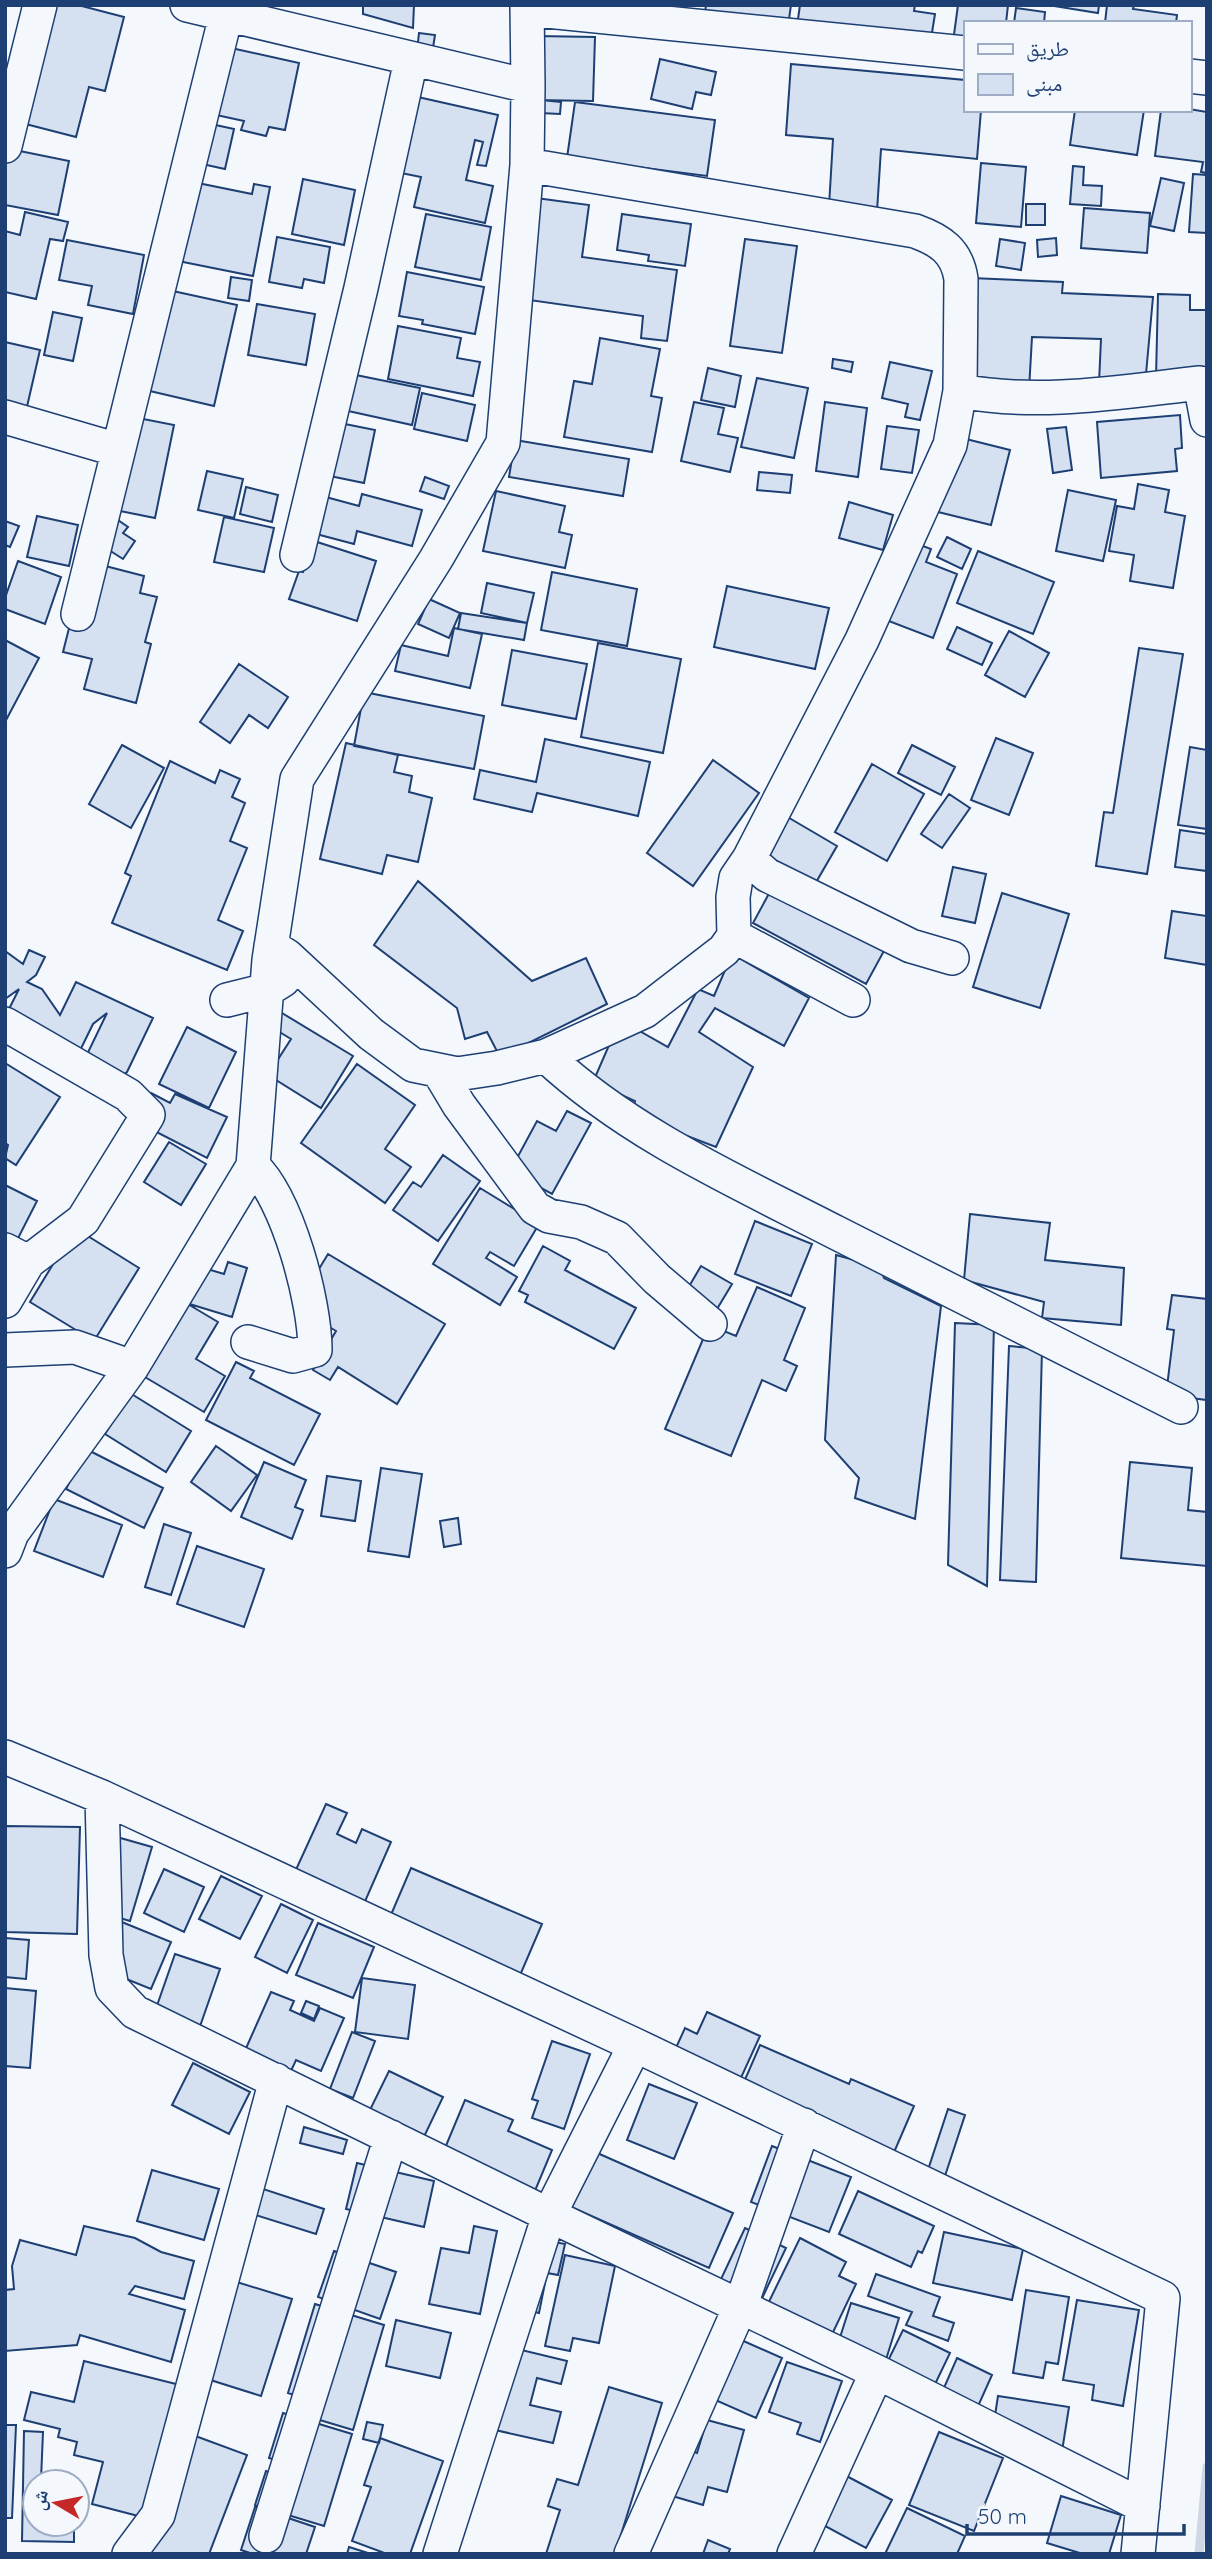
<svg xmlns="http://www.w3.org/2000/svg" width="1212" height="2559" font-family="Quicksand,'Noto Naskh Arabic',sans-serif">
  <style>
    .lines { fill: none; stroke-linecap: round; stroke-linejoin: round }
    .stream { stroke: #cfd7e4; stroke-width: 9 }
    .building { fill: #d5e0f0; stroke: #1d3f73; stroke-width: 2 }
    .minor-casing { stroke: #1d3f73; stroke-width: 36 }
    .minor { stroke: #f4f7fb; stroke-width: 33 }
  </style>
  <rect width="100%" height="100%" fill="#f4f7fb"/>
  <g class="lines">
    <path class="stream" d="M1199,2554L1207,2467"/>
  </g>
  <path class="building" d="M33,5H78L124,17L105,91L89,87L76,137L10,120Z
    M363,5H414L413,28L363,14Z
    M706,5H791L786,40L703,28Z
    M800,5H915L914,11L935,14L930,45L796,33Z
    M958,5H1008L1006,23H965V44L953,42Z
    M1048,5H1099L1098,13Z
    M1107,5H1134L1133,9L1177,15L1176,23H1105Z
    M1016,8L1045,12L1044,23H1014Z
    M419,33L435,35L432,54L417,51Z
    M537,36L595,37L593,101L536,100Z
    M222,46L299,63L285,130L269,127L266,136L241,130L244,121L207,113Z
    M660,59L716,72L711,95L696,92L692,109L651,99Z
    M791,64L965,80V110H981L977,159L881,149L876,227L828,223L833,139L786,135Z
    M409,95L498,115L486,166L477,165L483,142L475,140L466,180L493,186L485,223L414,207L421,177L391,171Z
    M541,100L561,102L560,114L540,113Z
    M575,102L715,120L707,176L567,158Z
    M1189,109L1207,112V173L1201,172L1203,162L1155,156L1161,110Z
    M1075,110H1144L1137,155L1070,145Z
    M211,124L234,129L225,169L202,164Z
    M5,148L69,161L58,215L5,205Z
    M981,163L1026,167L1021,227L976,223Z
    M1073,166L1084,167L1083,185L1102,186L1101,206L1070,204Z
    M1193,174L1207,175V233L1189,232Z
    M1161,178L1184,183L1174,231L1150,226Z
    M303,179L355,190L344,245L292,234Z
    M188,181L252,194L254,184L270,187L253,276L173,260Z
    M536,198L589,205L582,257L677,270L667,341L641,338L643,316L522,299Z
    M1026,204H1045V225H1026Z
    M1084,208L1150,213L1147,253L1081,248Z
    M25,212L68,222L63,241L50,239L36,299L5,292V231L20,235Z
    M426,214L491,227L481,280L415,267Z
    M622,214L691,224L685,266L648,261L649,255L617,250Z
    M277,237L330,247L324,283L304,279L302,288L269,282Z
    M1056,238L1057,255L1038,257L1037,240Z
    M745,239L797,246L782,353L730,346Z
    M1000,239L1025,243L1021,270L996,266Z
    M67,240L144,255L133,314L88,305L92,286L59,280Z
    M407,272L484,287L475,334L422,324L423,320L399,316Z
    M231,277L252,280L249,301L228,298Z
    M971,278L1063,282L1062,293L1153,297L1145,385L1099,383L1101,339L1032,337L1029,390L964,387Z
    M159,288L237,305L214,406L137,388Z
    M1158,294L1190,295V310H1207V379L1156,377Z
    M257,304L315,314L306,365L248,355Z
    M53,312L82,318L73,361L44,355Z
    M398,326L461,338L457,358L480,362L473,396L388,379Z
    M600,338L660,349L651,396L662,398L652,452L564,437L574,381L592,384Z
    M5,342L40,350L26,411L5,407Z
    M833,359L853,362L851,372L832,368Z
    M890,362L932,371L920,420L905,417L908,404L882,398Z
    M708,368L741,376L735,407L701,400Z
    M346,373L420,388L412,425L339,409Z
    M757,378L808,388L794,458L741,447Z
    M422,393L475,405L467,441L414,429Z
    M694,402L724,408L718,434L738,438L730,472L681,461Z
    M825,402L867,408L858,477L816,471Z
    M1180,415L1182,448L1175,449L1177,471L1101,478L1097,422Z
    M128,416L174,425L155,518L110,509Z
    M330,421L375,430L364,483L320,474Z
    M887,426L919,430L912,473L881,469Z
    M1066,427L1072,470L1053,473L1047,429Z
    M958,437L1010,450L991,525L938,512Z
    M515,440L629,459L623,496L509,477Z
    M207,471L243,479L234,518L198,510Z
    M759,472L792,475L790,493L757,490Z
    M425,477L449,486L444,499L420,491Z
    M1138,484L1169,490L1165,512L1185,516L1173,588L1130,581L1134,555L1109,551L1117,506L1134,509Z
    M246,487L278,495L272,522L240,514Z
    M1068,490L1116,500L1103,561L1056,551Z
    M496,491L565,506L559,532L572,535L565,568L483,551Z
    M311,493L359,506L362,494L422,510L412,546L357,531L354,544L301,530Z
    M849,502L893,515L883,550L839,538Z
    M37,516L78,525L69,566L27,557Z
    M224,517L274,528L264,572L214,562Z
    M115,518L128,527L123,533L135,541L123,559L98,543Z
    M5,521L19,526L10,547L5,545Z
    M947,537L971,549L962,569L937,557Z
    M314,541L376,561L357,621L289,599L299,571L303,572Z
    M915,543L931,549L926,562L957,574L933,638L886,620Z
    M978,551L1054,582L1033,634L957,603Z
    M18,561L61,577L45,624L5,609V598Z
    M86,561L144,576L140,593L157,597L145,642L151,644L136,703L84,689L92,659L63,652Z
    M552,572L637,589L627,646L541,630Z
    M487,583L534,593L527,623L481,613Z
    M727,586L829,608L815,669L714,647Z
    M429,599L460,613L449,638L418,624Z
    M461,613L527,623L524,640L458,629Z
    M957,627L992,643L982,665L947,649Z
    M454,628L482,634L470,688L395,671L401,645L448,656Z
    M1009,631L1049,653L1025,697L985,675Z
    M5,640L39,658L5,722Z
    M598,643L681,659L663,753L581,737Z
    M1139,648L1183,654L1147,874L1096,866L1104,812L1113,813Z
    M512,650L587,664L576,719L502,705Z
    M239,664L288,697L268,728L249,715L230,743L200,722Z
    M364,692L484,716L474,769L354,746Z
    M996,738L1033,753L1009,815L971,800Z
    M545,739L650,762L638,816L537,793L532,812L474,799L480,770L536,782Z
    M346,743L398,755L394,772L412,776L409,792L432,798L418,862L387,855L382,874L320,859Z
    M122,745L164,768L131,828L89,804Z
    M912,745L955,767L941,795L898,773Z
    M1190,747L1207,750V829L1178,825Z
    M713,760L759,793L693,886L647,853Z
    M170,761L215,783L220,770L240,779L232,797L245,803L230,841L247,848L218,920L243,931L227,970L112,923L131,876L125,873Z
    M872,764L924,794L887,861L835,832Z
    M949,794L970,808L942,848L921,834Z
    M779,812L837,846L804,903L746,868Z
    M1180,830L1207,834V871L1175,867Z
    M953,867L986,874L975,923L942,916Z
    M418,881L532,981L586,958L607,1004L500,1057L487,1032L465,1039L457,1008L374,945Z
    M772,888L885,949L866,984L753,923Z
    M1002,893L1069,914L1040,1008L973,987Z
    M1172,911L1207,916V965L1165,958Z
    M29,950L45,957L36,975L27,982L42,989L60,1015L76,982L153,1018L127,1072L101,1092L79,1071L107,1013L93,1024L70,1071L5,1017L19,989L5,999V951L23,964Z
    M732,954L809,998L784,1046L715,1008L699,1032L753,1067L716,1147L632,1115L635,1101L593,1082L613,1036L636,1029L668,1047L698,989L714,996Z
    M277,1010L353,1056L321,1108L268,1075L291,1039L268,1025Z
    M187,1027L236,1052L209,1108L159,1084Z
    M5,1063L60,1097L16,1165L5,1158L8,1145L5,1143Z
    M357,1064L415,1105L385,1149L411,1167L385,1203L301,1143Z
    M151,1093L170,1103L175,1094L227,1117L207,1158L137,1122Z
    M567,1111L591,1123L552,1194L510,1171L537,1121L556,1131Z
    M169,1142L206,1164L181,1205L144,1182Z
    M443,1155L480,1181L438,1241L393,1210L413,1182L421,1187Z
    M5,1185L37,1201L9,1256L5,1254Z
    M480,1188L539,1224L514,1266L490,1252L486,1258L517,1277L500,1305L433,1264Z
    M970,1214L1050,1223L1045,1260L1124,1268L1121,1325L1042,1318L1044,1302L964,1280Z
    M755,1221L812,1244L791,1296L735,1274Z
    M75,1228L139,1268L94,1341L30,1302Z
    M543,1246L570,1261L565,1270L636,1308L614,1349L525,1302L528,1295L519,1291Z
    M328,1254L445,1324L397,1404L338,1367L330,1380L313,1370L336,1331L296,1307Z
    M836,1255L858,1261L882,1272L884,1278L941,1306L915,1519L855,1498L859,1478L825,1440Z
    M228,1262L247,1268L232,1317L183,1302L194,1265L224,1274Z
    M701,1266L732,1284L705,1329L674,1312Z
    M757,1287L805,1308L784,1360L797,1366L786,1391L762,1380L731,1456L665,1429L709,1325L736,1336Z
    M1172,1295L1207,1299V1400L1166,1395L1174,1330L1167,1329Z
    M176,1297L218,1322L196,1359L225,1376L204,1412L133,1370Z
    M955,1323L994,1325L987,1586L948,1565Z
    M1009,1346L1042,1349L1036,1582L1000,1580Z
    M236,1362L254,1371L250,1378L320,1414L294,1465L206,1420Z
    M130,1393L191,1431L166,1472L105,1434Z
    M216,1446L257,1475L231,1511L191,1482Z
    M86,1449L163,1488L144,1528L66,1489Z
    M264,1462L306,1480L295,1507L303,1510L292,1539L241,1517Z
    M1130,1462L1192,1468L1188,1510L1207,1512V1566L1121,1558Z
    M381,1468L422,1474L409,1557L368,1551Z
    M327,1476L361,1481L355,1521L321,1516Z
    M54,1499L122,1525L103,1577L34,1551Z
    M458,1518L461,1544L444,1547L440,1521Z
    M164,1524L191,1533L171,1595L145,1587Z
    M197,1546L264,1569L244,1627L177,1604Z
    M326,1804L347,1813L337,1834L356,1843L362,1829L391,1842L363,1906L294,1874Z
    M5,1826L80,1827L77,1934L5,1932Z
    M117,1837L152,1847L130,1921L96,1911Z
    M411,1868L542,1924L518,1980L387,1924Z
    M164,1869L204,1887L184,1932L144,1913Z
    M221,1876L262,1896L240,1939L199,1919Z
    M281,1904L313,1920L287,1973L255,1957Z
    M112,1918L171,1942L151,1989L109,1972Z
    M318,1923L374,1947L353,1998L296,1975Z
    M5,1938L29,1940L26,1979L5,1977Z
    M175,1954L220,1969L198,2032L153,2017Z
    M362,1978L415,1985L408,2039L355,2032Z
    M5,1988L36,1991L30,2068L5,2066Z
    M271,1992L294,2001L290,2010L314,2021L320,2008L344,2018L321,2071L296,2060L285,2084L239,2064Z
    M306,2001L319,2006L314,2019L301,2013Z
    M707,2012L760,2036L735,2091L670,2061L685,2028L697,2034Z
    M352,2032L375,2041L353,2098L330,2089Z
    M552,2041L590,2054L564,2129L532,2118L538,2101L532,2099Z
    M760,2045L849,2084L851,2079L914,2106L889,2164L737,2098Z
    M193,2063L250,2092L229,2134L172,2105Z
    M389,2071L443,2097L421,2143L367,2116Z
    M649,2084L697,2103L674,2159L627,2140Z
    M465,2100L513,2120L508,2131L552,2150L532,2198L440,2160Z
    M948,2109L965,2115L942,2185L925,2179Z
    M304,2127L347,2140L343,2154L300,2143Z
    M772,2146L851,2177L829,2232L751,2202Z
    M595,2152L733,2213L709,2268L571,2207Z
    M357,2163L434,2181L424,2227L346,2209Z
    M152,2170L219,2189L204,2240L137,2221Z
    M251,2185L324,2209L316,2234L243,2211Z
    M858,2191L934,2226L922,2253L918,2251L911,2267L839,2234Z
    M84,2226L135,2238L161,2252L194,2261L184,2299L135,2286L129,2294L185,2310L171,2362L80,2335L77,2345L5,2351V2290L14,2289L12,2266L20,2240L76,2255Z
    M474,2226L497,2231L480,2314L429,2304L441,2248L469,2253Z
    M745,2228L786,2248L755,2313L714,2294Z
    M944,2232L1023,2249L1012,2300L933,2283Z
    M528,2237L565,2244L558,2275L547,2273L539,2313L513,2307Z
    M800,2238L846,2262L839,2276L856,2284L826,2347L762,2316Z
    M334,2251L396,2272L380,2319L318,2297Z
    M565,2255L615,2266L599,2343L573,2338L570,2351L545,2346Z
    M876,2274L940,2297L933,2316L954,2323L948,2341L906,2325L912,2312L868,2296Z
    M227,2279L292,2299L261,2396L204,2378Z
    M1026,2290L1069,2297L1058,2364L1046,2362L1043,2378L1013,2373Z
    M1077,2300L1139,2310L1123,2406L1092,2400L1094,2385L1063,2380Z
    M851,2303L899,2318L883,2369L835,2353Z
    M315,2304L384,2325L353,2430L303,2415L308,2399L288,2393Z
    M396,2320L451,2333L440,2378L386,2366Z
    M903,2330L950,2353L926,2403L884,2369Z
    M730,2335L782,2358L756,2418L704,2395Z
    M497,2344L567,2361L561,2384L537,2378L530,2405L561,2412L553,2443L477,2426Z
    M957,2358L992,2375L975,2413L940,2397Z
    M84,2361L180,2385L146,2518L92,2504L103,2462L74,2455L77,2442L58,2437L60,2429L24,2420L31,2392L74,2402Z
    M787,2362L842,2381L820,2442L797,2434L801,2423L769,2412Z
    M609,2387L662,2403L615,2554H546L560,2510L548,2506L557,2479L578,2485Z
    M998,2396L1069,2407L1060,2464L991,2441Z
    M283,2413L352,2434L324,2526L255,2505L266,2471L290,2479L294,2465L269,2458Z
    M707,2420L744,2430L727,2492L708,2487L703,2505L662,2493L676,2446L697,2453Z
    M367,2422L383,2425L379,2443L363,2439Z
    M5,2425H16L12,2518H5Z
    M24,2431L43,2432L41,2480H75L35,2482V2524H74V2542L22,2541Z
    M939,2432L1003,2458L974,2531L909,2505Z
    M190,2434L247,2455L209,2554H144Z
    M380,2438L443,2461L410,2554H387L352,2541L371,2487L364,2485Z
    M839,2472L892,2500L866,2548L814,2520Z
    M1061,2496L1121,2515L1109,2554H1083L1047,2543Z
    M255,2507L315,2527L306,2554H253L241,2550Z
    M907,2508L965,2536L957,2554H885Z
    M708,2540L730,2549L728,2554H703Z
    M349,2547L371,2554H347Z"/>
  <g class="lines">
    <defs>
      <path id="minor" d="M187,5L528,86L527,5
        M527,9L965,53
        M1189,76L1207,78
        M5,146L40,5
        M960,391C1041,406 1119,392 1200,383L1207,420
        M5,417L118,450
        M297,555L361,288L411,60
        M78,614L226,15
        M749,859L767,875L911,946L952,958
        M734,936L853,1000
        M271,946L287,956L371,1034L413,1065L457,1074L497,1068L546,1056L645,1011L724,950L734,936L733,897L736,878L749,859L862,640L950,445L960,391L961,279C957,251 940,240 915,231L527,165
        M227,1000L267,990L283,980
        M5,1024L128,1095L148,1115L83,1220L28,1262
        M546,1056C630,1134 734,1180 835,1232C950,1290 1066,1349 1181,1407
        M438,1070L459,1105L535,1208L549,1216L581,1222L617,1238L657,1279L710,1324
        M5,1250L28,1262L5,1301
        M248,1342L293,1356L315,1350C315,1302 288,1199 253,1166
        M5,1350L75,1347L132,1367
        M5,1551L12,1533L132,1367L253,1166L269,960L297,779L436,559L503,443L527,165L528,86
        M5,1757L102,1797L635,2045L1163,2298L1138,2554
        M102,1797L106,1955L112,1988L135,2012L549,2215L877,2372L1143,2506
        M266,2536L391,2137
        M129,2554L158,2515L276,2080
        M440,2554L549,2215L635,2045
        M631,2554L740,2307L804,2125
        M794,2554L877,2372"/>
    </defs>
    <use href="#minor" class="minor-casing"/>
    <use href="#minor" class="minor"/>
  </g>
  <rect width="1212" height="2559" fill="none" stroke="#1d3f73" stroke-width="14"/>
  <rect x="964" y="21" width="228" height="91" fill="#f4f7fb" stroke="#9eadc5" stroke-width="2"/>
  <rect x="978" y="44" width="35" height="10" fill="#f4f7fb" stroke="#9eadc5" stroke-width="2"/>
  <text x="1026" y="56" font-size="21" fill="#1d3f73">طريق</text>
  <rect x="978" y="74" width="35" height="21" fill="#d5e0f0" stroke="#9eadc5" stroke-width="2"/>
  <text x="1026" y="91" font-size="21" fill="#1d3f73">مبنى</text>
  <g transform="translate(56 2503) rotate(280)"><circle r="33" fill="#f4f7fb" stroke="#9eadc5" stroke-width="2"/>
  <path d="M0-5L12 26L0 18L-12 26Z" fill="#c62828"/>
  <text y="-10" font-size="19" font-weight="bold" text-anchor="middle" fill="#1d3f73">ش</text>
  </g>
  <path d="M967 2524v10h217v-10" fill="none" stroke="#1d3f73" stroke-width="3.5"/>
  <text x="978" y="2524" font-size="21" fill="#1d3f73" stroke="#f4f7fb" stroke-width="5" paint-order="stroke">50 m</text>
</svg>
